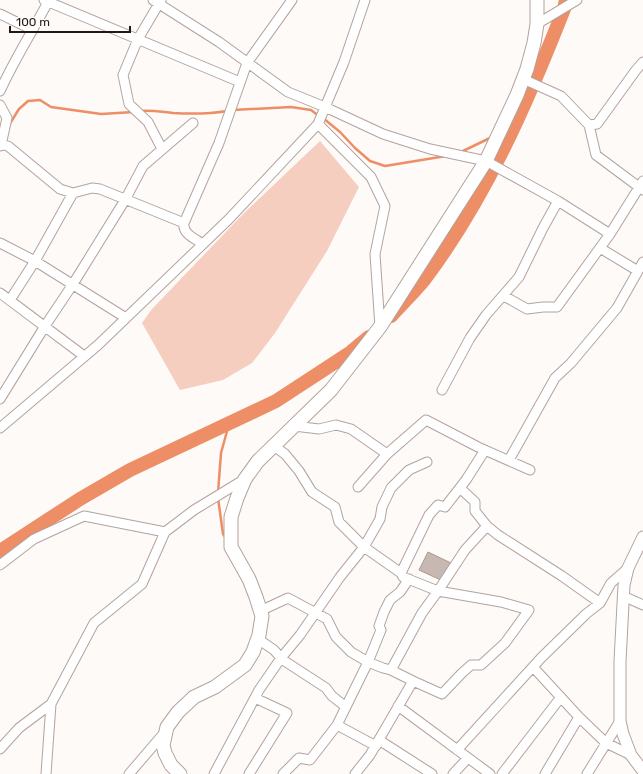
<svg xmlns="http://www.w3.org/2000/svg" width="643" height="774" font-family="Rubik,sans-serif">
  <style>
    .green { fill: #f6cebf }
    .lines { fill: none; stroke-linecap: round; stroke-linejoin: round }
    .stream { stroke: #ed8e67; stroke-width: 2.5 }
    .river { stroke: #ed8e67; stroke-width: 14 }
    .building { fill: #c8b8b2; stroke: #a89892 }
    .minor-casing { stroke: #b3a39d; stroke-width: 11 }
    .tertiary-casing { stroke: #b3a39d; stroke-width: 13 }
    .secondary-casing { stroke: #b3a39d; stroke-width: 15 }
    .minor { stroke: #fff; stroke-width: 9 }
    .tertiary { stroke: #fff; stroke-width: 11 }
    .secondary { stroke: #fff; stroke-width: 13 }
  </style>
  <rect width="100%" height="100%" fill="#fdfaf8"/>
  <path class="green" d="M320,141L359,187L327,251L275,333L252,363L223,380L180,390L142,323L152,309L244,213Z"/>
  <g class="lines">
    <path class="stream" d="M232,110L291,107L311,110L319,116
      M141,111C152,110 162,112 173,113C191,114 209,114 227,111
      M323,118L340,132L355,148L370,161L385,166L446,156
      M9,125L19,109L28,101L40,100L51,107L101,114L134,112
      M507,128L516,122
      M461,152L492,137
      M218,493L221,453L229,424
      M218,498L223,534L226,538"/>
    <path class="river" d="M391,316C402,304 414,292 424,280C486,198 527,103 564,9L566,0
      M0,551L80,499L130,470L276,401L351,352L369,337"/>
  </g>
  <path class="building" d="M428,552L451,563L443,581L419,570Z"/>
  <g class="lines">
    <defs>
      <path id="minor" d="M44,0L240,82
        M153,0L219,42L288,92L325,107L383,134L430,149L486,161L558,201L610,234
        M161,0L138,39L123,75L129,104L148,122L162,149
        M0,14L33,30
        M537,24L577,0
        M523,79L561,96L589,125L596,155L643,190
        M0,91C14,60 32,32 48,2
        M0,105L7,118L1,145
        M318,124L371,177L385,206L375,254L380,327
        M589,125L597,124L636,70L643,62
        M0,146L4,145L8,146L60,189L73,193L92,188L100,189L184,223
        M0,243L35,261L126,318
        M203,244C196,239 182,234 184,223L219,143L247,63L292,0
        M638,271L643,262
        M0,293L84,356
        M504,296L527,309L543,307H557L610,234L643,181
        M10,300L35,261L73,193
        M442,390L470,338L486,315L519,277L543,228L558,201
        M0,399L45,326L73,284L125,200L143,166L193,123
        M294,426L319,429L336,425L351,429L387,454L426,420L478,447L530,470
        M0,428L98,345L203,244L229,219L318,124L344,62L365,0
        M274,446L285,454L299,471L312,492L335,507L339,522L364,547L401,573L403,577L438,591L501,602L529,610L505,643L481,665H471L462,673L442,694L413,681
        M509,460L555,378L571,363L617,308L638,271L600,248
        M358,487L387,454
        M460,488L475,502V511L487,526L498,535L562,576L600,603
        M0,565L34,539L84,516L165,532L194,510L245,479
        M401,573L429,515L438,505L445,507L466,480L485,450
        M623,596L643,605
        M260,611L288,598L327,619L336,637L351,652L368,662L383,668L391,670
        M258,639L274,650L283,660L326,688L332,696L346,707
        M533,667L579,717L606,743L631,755
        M398,706L490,774
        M337,725L376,746
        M379,740L432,774
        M0,749L19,728L51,704
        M457,750L541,658L586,614L600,603L611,583L628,568
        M46,774L51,704L94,623L142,584L165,532
        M129,774L165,732
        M214,774L259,690L281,658L300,635L340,577L364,547L380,519L382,507L391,488L409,470L427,462
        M249,774L287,713L255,698
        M283,774L299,758L310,760L337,725L368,662L381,630L379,626L384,612L390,600L400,592L409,579
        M355,774L370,755L413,681L391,670L422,613L438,591L465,550L487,526
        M453,774L468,758
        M502,774L561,697
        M545,774L579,717
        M587,774L620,721"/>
      <path id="tertiary" d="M643,537L628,568L624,585L620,661V721L623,734L631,755L643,771"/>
      <path id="secondary" d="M180,774L171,765L165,753L163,745L167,727L178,712L194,697L215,687L245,665L253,652L259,635L262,616L256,597L249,579L231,547V517L237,498L245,479L258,461L331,390L380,327L486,161L517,95L527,69L534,43L537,24V0"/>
    </defs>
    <use href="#minor" class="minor-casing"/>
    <use href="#tertiary" class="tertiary-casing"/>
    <use href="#secondary" class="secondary-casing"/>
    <use href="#minor" class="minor"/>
    <use href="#tertiary" class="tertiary"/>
    <use href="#secondary" class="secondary"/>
  </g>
  <path d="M10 26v6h120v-6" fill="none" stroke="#1f1917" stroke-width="2"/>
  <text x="16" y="26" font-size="12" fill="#1f1917" stroke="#fdfaf8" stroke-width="3" paint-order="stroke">100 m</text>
</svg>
